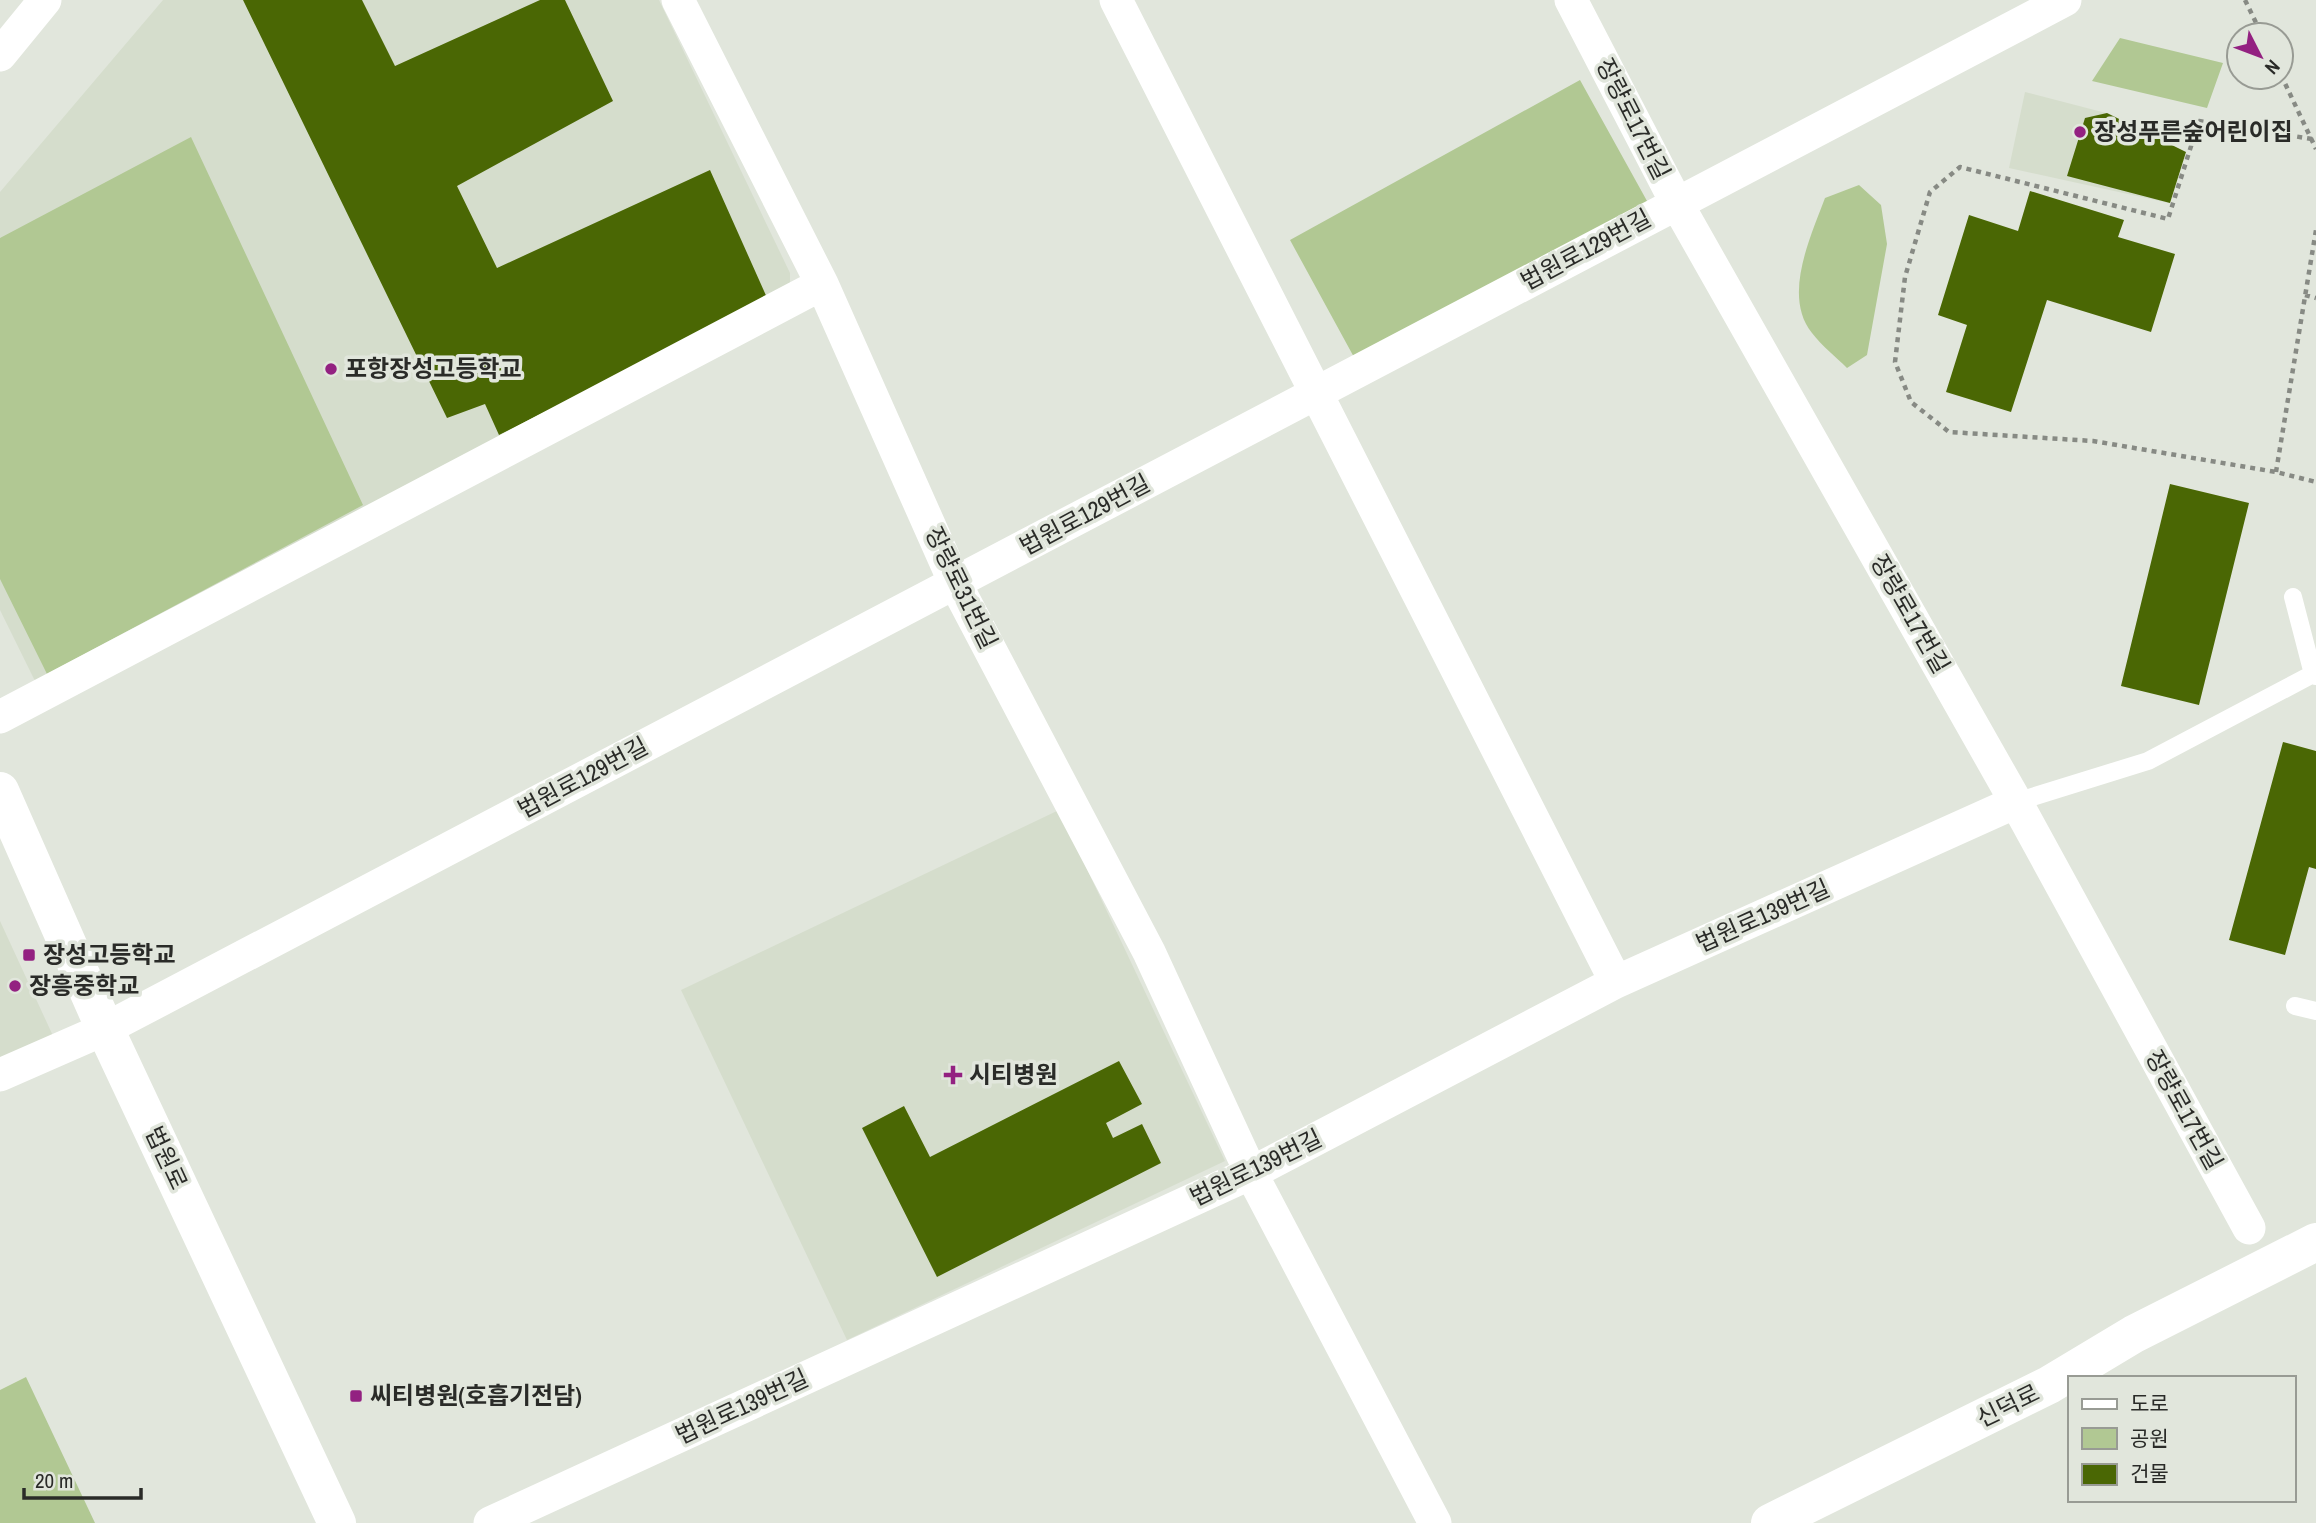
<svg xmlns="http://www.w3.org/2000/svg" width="2316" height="1523" font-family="'Archivo Narrow','Noto Sans KR',sans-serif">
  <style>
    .built { fill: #d5ddcc }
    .green { fill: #b1c893 }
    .building { fill: #4a6704 }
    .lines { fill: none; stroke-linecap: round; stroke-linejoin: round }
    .path { stroke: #878a84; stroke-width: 4.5; stroke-dasharray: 5 5; stroke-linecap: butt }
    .service { stroke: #fff; stroke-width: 18 }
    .minor { stroke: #fff; stroke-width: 33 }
    .secondary { stroke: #fff; stroke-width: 38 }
    .poi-dot { fill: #932181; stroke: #e1e6dc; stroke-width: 2.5 }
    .labels { text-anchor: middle; stroke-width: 7; stroke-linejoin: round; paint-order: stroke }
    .street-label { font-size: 24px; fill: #2a2b28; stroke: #e1e6dc }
    .poi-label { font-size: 24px; font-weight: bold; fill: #2a2b28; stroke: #e1e6dc; text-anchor: start }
  </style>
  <rect width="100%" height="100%" fill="#e1e6dc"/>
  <path class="built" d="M163,0H659L790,273V302L56,698L34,679L0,610V192Z
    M2025,92L2106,113L2185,152L2169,203L2009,168Z
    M1059,810L1225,1161L847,1340L681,990Z
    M0,921L60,1051L0,1083Z"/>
  <path class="green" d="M2120,38L2223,63L2207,108L2092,81Z
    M1580,80L1652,210L1361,370L1290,240Z
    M191,137L363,505L47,674L0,579V238Z
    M1859,185L1881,205L1887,244L1867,355L1847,368C1836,357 1822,346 1812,333C1782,296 1811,236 1825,198Z
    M26,1377L95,1523H0V1390Z"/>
  <path class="building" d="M243,0H362L395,66L540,0H565L613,101L457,186L497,268L710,170L768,300L499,435L485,404L447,418Z
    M2107,113L2186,152L2170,203L2067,176L2085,118Z
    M2030,191L2124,220L2118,237L2175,254L2151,332L2047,300L2011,412L1946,392L1967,325L1938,315L1969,215L2018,231Z
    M2170,484L2249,503L2199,705L2121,686Z
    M2283,742L2316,751V869L2309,867L2285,955L2229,940Z
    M1119,1061L1142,1104L1106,1123L1113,1138L1142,1124L1161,1163L937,1277L862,1128L904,1106L930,1157Z"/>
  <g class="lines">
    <path class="path" d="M2245,0L2262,35
      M2281,75L2316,149
      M2312,139L2199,121L2168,219L1960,167L1930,192L1905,277L1895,362L1911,402L1949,432L2093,441L2276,472L2316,482
      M2305,295L2316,298
      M2276,472L2316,230"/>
    <path class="service" d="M2293,597L2313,674
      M2016,802L2148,761L2313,674L2316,676
      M2295,1006L2316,1011"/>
    <path class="minor" d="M678,0L822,284L955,583L1149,952L1251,1173L1435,1523
      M1116,0L1616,982
      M1571,0L1676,202L2016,802L2249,1228
      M0,55L45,0
      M0,717L822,284
      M0,1075L105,1029L2065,0
      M490,1523L1251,1173L1616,982L2016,802"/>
    <path class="secondary" d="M0,791L105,1029L337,1523
      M1770,1523L2049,1385L2134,1334L2316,1242"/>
  </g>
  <g class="poi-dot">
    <circle cx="2080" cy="132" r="7"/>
    <circle cx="331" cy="369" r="7"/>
    <rect x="22" y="948" width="14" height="14" rx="3.5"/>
    <circle cx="15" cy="986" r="7"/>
    <path d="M949.5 1064.5h7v7h7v7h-7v7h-7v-7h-7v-7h7z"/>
    <rect x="349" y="1389" width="14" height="14" rx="3.5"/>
  </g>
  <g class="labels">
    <g class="street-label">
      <text transform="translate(1633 119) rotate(63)" y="8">장량로17번길</text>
      <text transform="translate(1586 250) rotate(-28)" y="8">법원로129번길</text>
      <text transform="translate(1085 515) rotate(-28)" y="8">법원로129번길</text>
      <text transform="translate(961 588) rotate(64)" y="8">장량로31번길</text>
      <text transform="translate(1910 614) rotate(60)" y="8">장량로17번길</text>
      <text transform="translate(583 778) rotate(-28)" y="8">법원로129번길</text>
      <text transform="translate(1763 916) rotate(-24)" y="8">법원로139번길</text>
      <text transform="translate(2184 1110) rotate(61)" y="8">장량로17번길</text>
      <text transform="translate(166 1158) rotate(65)" y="8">법원로</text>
      <text transform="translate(1256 1168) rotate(-26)" y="8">법원로139번길</text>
      <text transform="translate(2008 1406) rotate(-26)" y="8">신덕로</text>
      <text transform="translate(742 1407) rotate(-25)" y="8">법원로139번길</text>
    </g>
    <g class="poi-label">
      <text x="2094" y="140">장성푸른숲어린이집</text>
      <text x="345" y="377">포항장성고등학교</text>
      <text x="43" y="963">장성고등학교</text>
      <text x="29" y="994">장흥중학교</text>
      <text x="969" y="1083">시티병원</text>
      <text x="370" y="1404">씨티병원(호흡기전담)</text>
    </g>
  </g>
  <rect x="2068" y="1376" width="228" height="126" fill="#e1e6dc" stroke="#989b94" stroke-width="2"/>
  <rect x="2082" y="1399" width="35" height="10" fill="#ffffff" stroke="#989b94" stroke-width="2"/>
  <text x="2130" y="1411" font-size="21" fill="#2a2b28">도로</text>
  <rect x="2082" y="1428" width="35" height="21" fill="#b1c893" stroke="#989b94" stroke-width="2"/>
  <text x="2130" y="1446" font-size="21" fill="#2a2b28">공원</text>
  <rect x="2082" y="1464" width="35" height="21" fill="#4a6704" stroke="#989b94" stroke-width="2"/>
  <text x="2130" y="1481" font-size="21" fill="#2a2b28">건물</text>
  <g transform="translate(2260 56) rotate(132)"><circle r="33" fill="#e1e6dc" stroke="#989b94" stroke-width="2"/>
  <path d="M0-5L12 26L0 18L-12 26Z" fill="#932181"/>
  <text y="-10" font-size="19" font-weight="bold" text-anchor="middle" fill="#2a2b28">N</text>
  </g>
  <path d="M24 1488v10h117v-10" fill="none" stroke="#2a2b28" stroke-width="3.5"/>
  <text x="35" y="1488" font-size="21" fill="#2a2b28" stroke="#e1e6dc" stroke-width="5" paint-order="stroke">20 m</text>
</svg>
